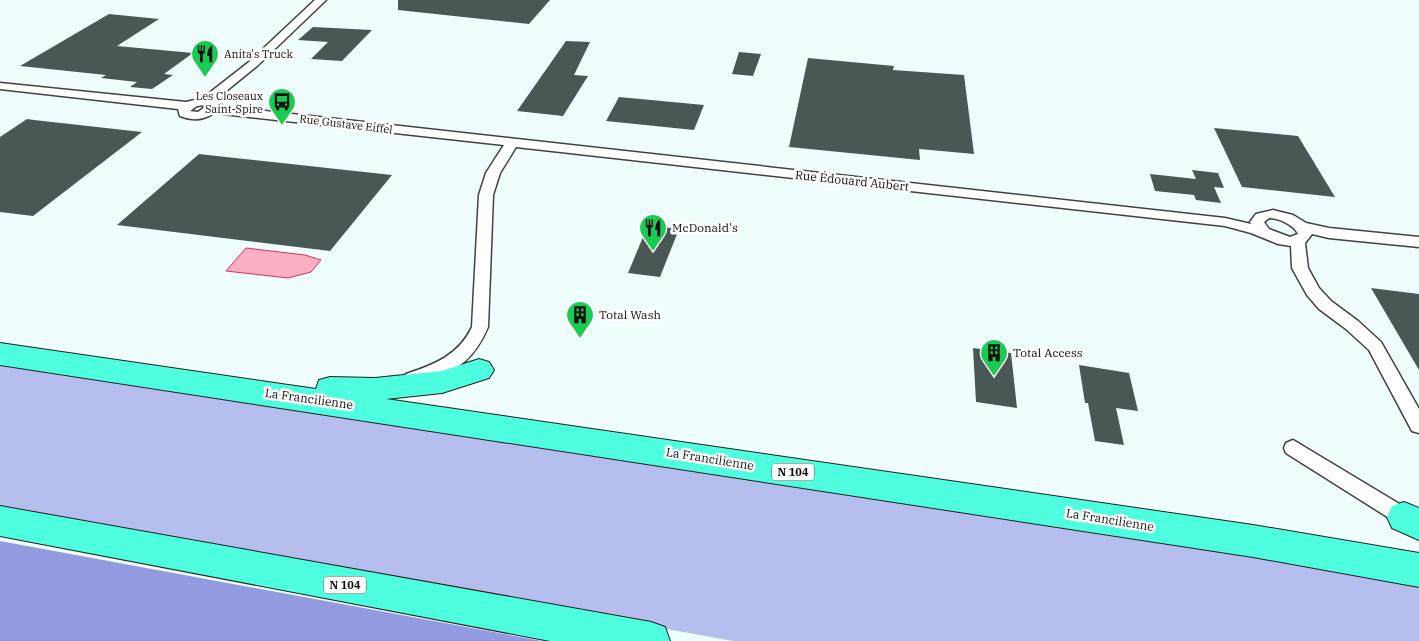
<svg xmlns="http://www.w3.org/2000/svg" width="1419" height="641" font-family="'IBM Plex Serif',serif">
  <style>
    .green { fill: #b6beed }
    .forest { fill: #949ae0 }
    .water { fill: #fbb0c4; stroke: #d93059 }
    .building { fill: #4a5855 }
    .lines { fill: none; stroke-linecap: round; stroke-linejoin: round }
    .street-casing { stroke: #424242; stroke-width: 3 }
    .highway-casing { stroke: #202020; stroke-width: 2 }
    .street { fill: #fff; fill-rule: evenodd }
    .highway { fill: #4effdf; fill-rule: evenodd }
    .labels { text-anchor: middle; stroke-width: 5; stroke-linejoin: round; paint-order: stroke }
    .far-poi-label { font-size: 11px; fill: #0f0f0f; stroke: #fff; text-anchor: start }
    .far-street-label { font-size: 11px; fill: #0f0f0f; stroke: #fff }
    .shield { fill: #fff; stroke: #575757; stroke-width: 1 }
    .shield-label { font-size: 11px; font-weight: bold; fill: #0f0f0f }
    .street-label { font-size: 12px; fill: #0f0f0f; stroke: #fff }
    .poi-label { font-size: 12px; fill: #0f0f0f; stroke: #fff; text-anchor: start }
  </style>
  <rect width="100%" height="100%" fill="#f0fdff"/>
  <path class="green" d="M0,365L1041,520L1419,582V641H733L0,508Z"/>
  <path class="forest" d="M0,541L542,641H0Z"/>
  <path class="water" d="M246,248L305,255L321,260L311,272L288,278L226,271Z"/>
  <path class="building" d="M398,0H550L529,24L398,10Z
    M109,14L159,19L117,46L193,53L164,74L173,75L152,89L130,87L137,82L101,78L106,75L20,66Z
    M313,27L372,30L342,61L311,59L328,42L298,40Z
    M566,41L590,42L574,75L588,76L563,116L517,111Z
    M739,52L761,54L753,76L732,74Z
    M808,58L894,66L893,70L964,75L974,154L919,149L920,160L789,147Z
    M619,97L704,105L694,130L606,121Z
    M27,119L34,120L142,132L33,216L0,212V137Z
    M1214,128L1298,136L1335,197L1242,187Z
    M199,154L226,157L392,175L330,251L117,225Z
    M1192,170L1218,173L1224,188L1214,187L1221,203L1196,200L1194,195L1155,191L1150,174L1196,179Z
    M648,225L679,229L660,277L628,273Z
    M1371,288L1419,294V370Z
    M973,348L1011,353L1017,408L976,402Z
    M1079,365L1129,373L1138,411L1116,408L1124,445L1095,441L1088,403H1085Z"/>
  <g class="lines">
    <defs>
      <path id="street" d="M315,0H326L257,66L215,100L221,104L220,106L1225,218L1251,224L1250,222L1256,214L1273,210L1293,215L1306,223L1329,228L1419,237V247L1329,238L1312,234L1305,243L1308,268L1319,288L1331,301L1358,321L1381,342L1419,409V433L1412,431L1369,350L1346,329L1319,309L1307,295L1292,268L1291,246L1278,244L1251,233L1225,226L516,147L500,173L493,195L488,327C475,357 460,370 429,380C421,383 414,386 406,384L403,379L406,374C434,365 459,355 472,327L479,195L486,173L504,145L214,113C204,120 192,121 180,116L178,109L0,89V83L186,102L203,98L249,62ZM206,105H208L198,112L190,111L197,106ZM1269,218C1279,218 1294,225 1298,234L1290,237L1269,229L1264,222Z
        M1293,440L1411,511L1414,517L1411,523L1404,526L1397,523L1286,453L1284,448L1286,443Z"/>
      <path id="highway" d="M0,343L316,389L319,380L330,377L375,378L442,371L479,359L489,362L494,370L489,378L442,393L386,399L1253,525L1419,553V587L1253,557L0,365Z
        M1404,502L1419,508V540L1392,528L1387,517L1392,506Z
        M0,506L651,622L665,627L670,641H550L0,536Z"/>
    </defs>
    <use href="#street" class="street-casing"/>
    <use href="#highway" class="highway-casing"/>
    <use href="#street" class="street"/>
    <use href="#highway" class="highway"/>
  </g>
  <defs>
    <symbol id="restaurant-pin" viewBox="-11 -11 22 30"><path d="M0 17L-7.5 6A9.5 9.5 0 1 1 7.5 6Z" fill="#1acb52" stroke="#fff"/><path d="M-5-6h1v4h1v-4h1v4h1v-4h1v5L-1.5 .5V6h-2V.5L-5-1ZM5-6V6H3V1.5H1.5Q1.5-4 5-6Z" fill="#111"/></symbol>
    <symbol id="bus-pin" viewBox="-11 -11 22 30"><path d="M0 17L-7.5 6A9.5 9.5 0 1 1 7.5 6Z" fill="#1acb52" stroke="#fff"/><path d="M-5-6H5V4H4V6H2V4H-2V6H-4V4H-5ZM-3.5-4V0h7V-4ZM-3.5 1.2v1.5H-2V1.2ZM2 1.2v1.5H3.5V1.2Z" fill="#111"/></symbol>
    <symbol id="building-pin" viewBox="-11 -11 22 30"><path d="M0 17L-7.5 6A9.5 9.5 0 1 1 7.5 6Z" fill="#1acb52" stroke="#fff"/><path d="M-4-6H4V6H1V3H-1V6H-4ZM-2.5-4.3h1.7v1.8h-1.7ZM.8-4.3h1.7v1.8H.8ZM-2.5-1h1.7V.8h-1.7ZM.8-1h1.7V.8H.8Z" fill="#111"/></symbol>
  </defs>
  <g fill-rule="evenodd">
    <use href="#restaurant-pin" x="189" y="38" width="32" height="43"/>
    <use href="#bus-pin" x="266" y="86" width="32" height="43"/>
    <use href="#restaurant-pin" x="637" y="212" width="32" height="43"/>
    <use href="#building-pin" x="564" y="299" width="32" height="43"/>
    <use href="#building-pin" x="978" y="337" width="32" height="43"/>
  </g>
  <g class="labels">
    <g class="far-poi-label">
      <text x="224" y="58">Anita's Truck</text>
      <text x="263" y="100" text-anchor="end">Les Closeaux<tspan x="263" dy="13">Saint-Spire</tspan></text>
    </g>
    <g class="far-street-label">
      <text transform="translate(346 124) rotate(7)" y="4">Rue Gustave Eiffel</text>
    </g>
    <g class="shield">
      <rect x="772" y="463.5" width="42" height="17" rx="4"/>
      <rect x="324" y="576.5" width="42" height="17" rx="4"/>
    </g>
    <g class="shield-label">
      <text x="793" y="476">N 104</text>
      <text x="345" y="589">N 104</text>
    </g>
    <g class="street-label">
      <text transform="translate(852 181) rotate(6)" y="4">Rue Édouard Aubert</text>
      <text transform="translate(309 399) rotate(8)" y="4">La Francilienne</text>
      <text transform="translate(710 459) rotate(9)" y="4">La Francilienne</text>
      <text transform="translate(1110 520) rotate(9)" y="4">La Francilienne</text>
    </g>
    <g class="poi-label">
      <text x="672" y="232">McDonald's</text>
      <text x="599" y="319">Total Wash</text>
      <text x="1013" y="357">Total Access</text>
    </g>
  </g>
</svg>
